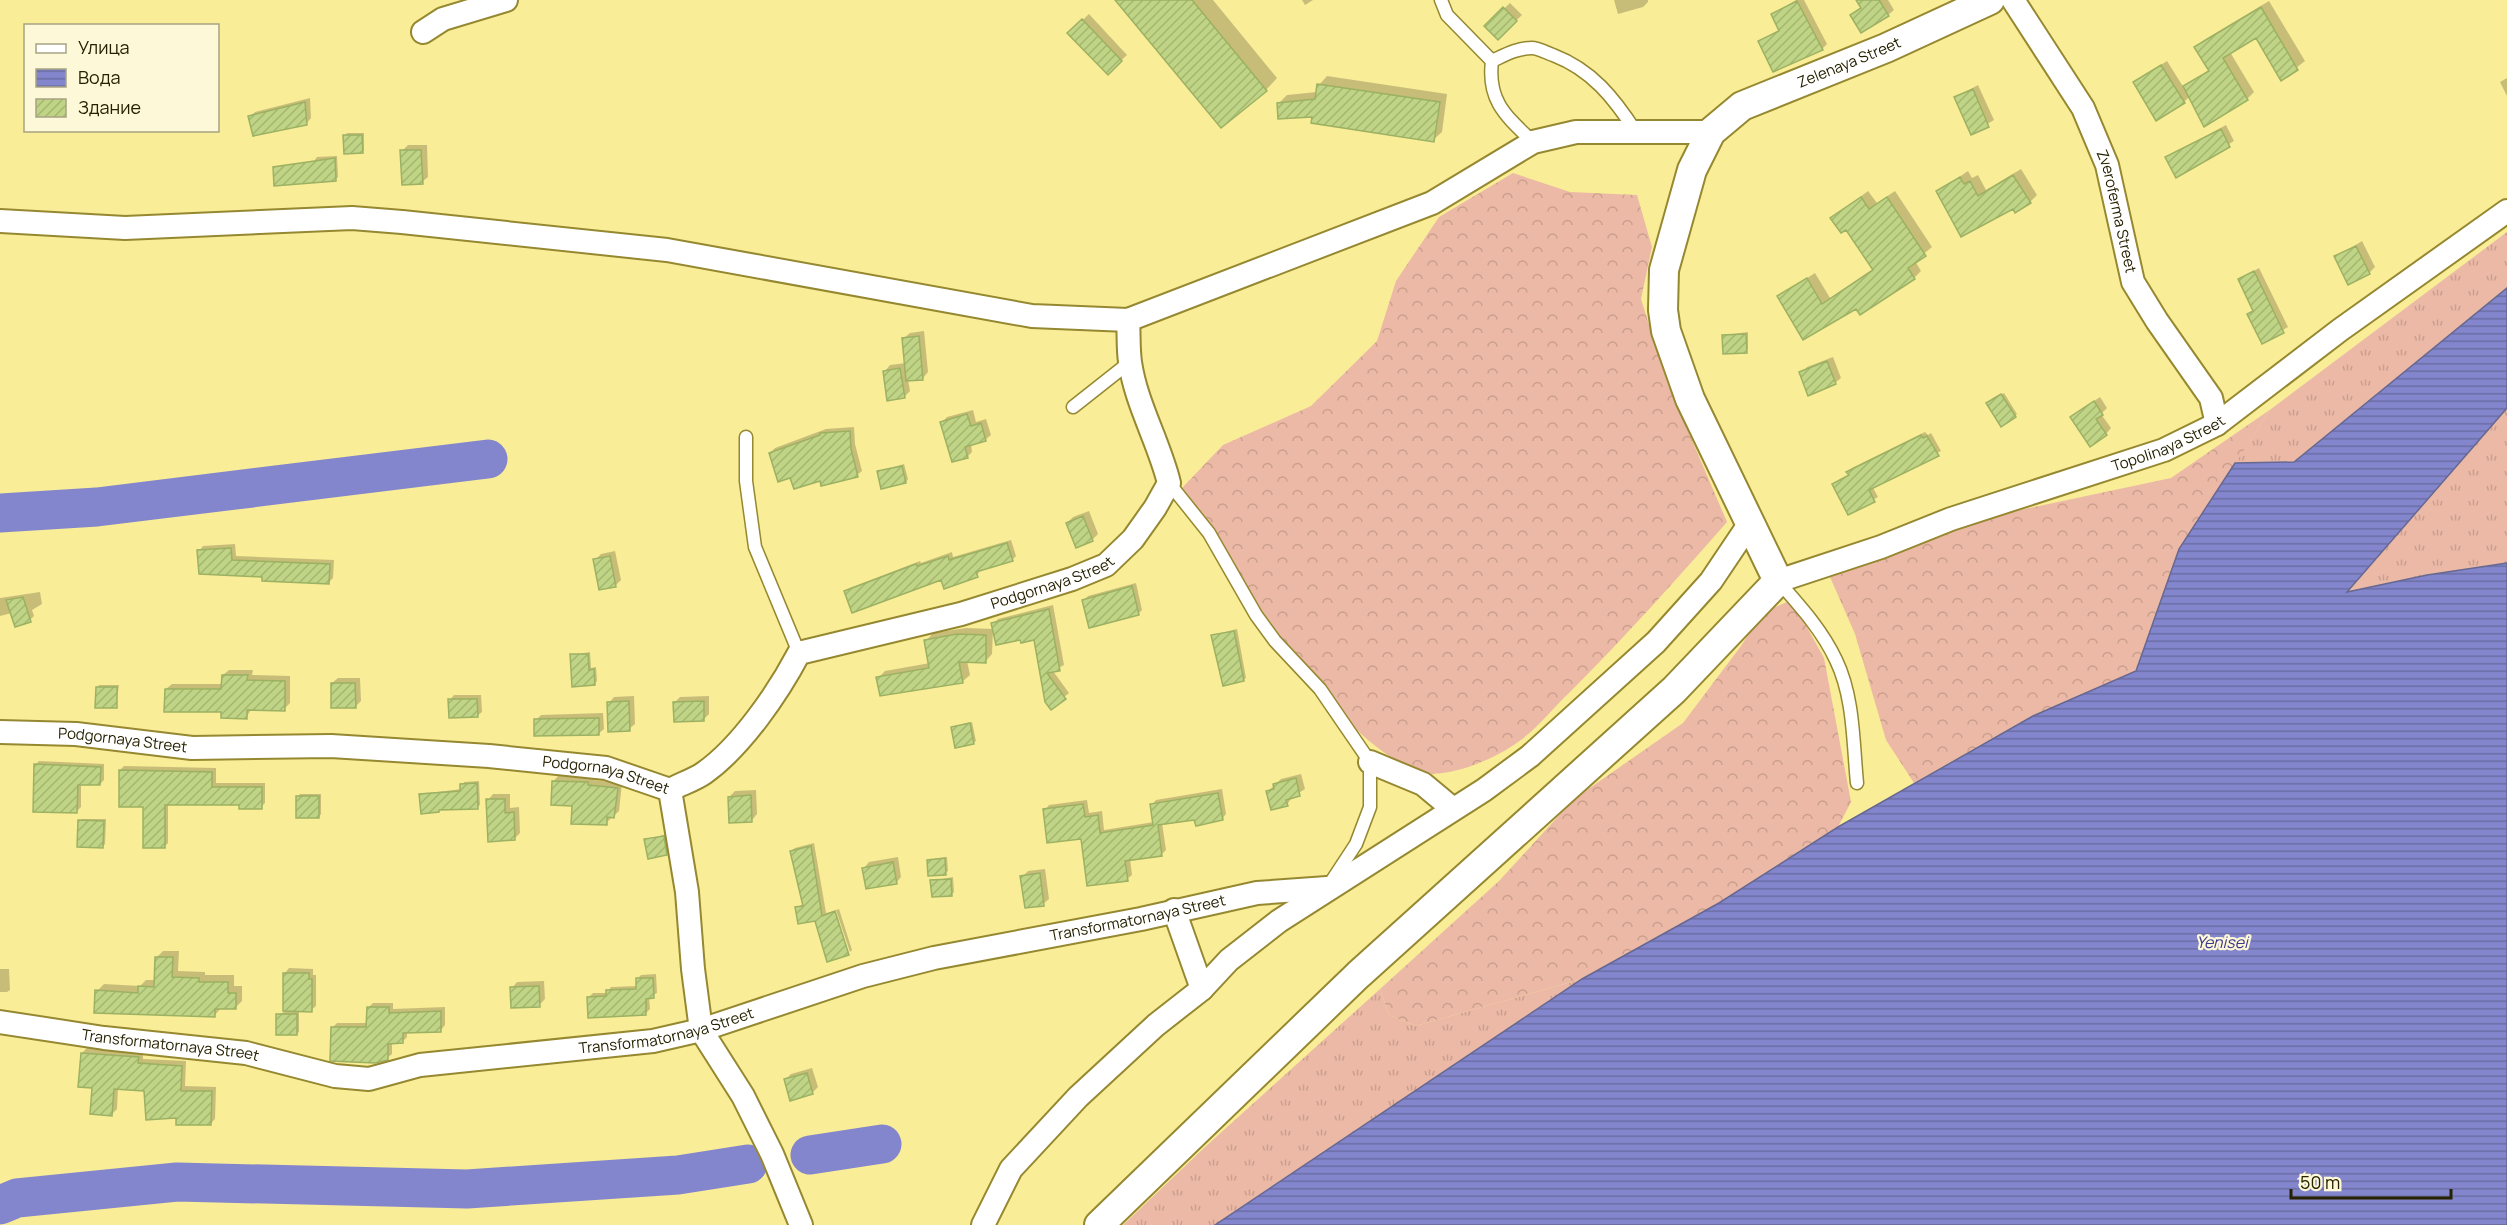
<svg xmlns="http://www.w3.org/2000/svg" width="2507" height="1225" font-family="Manrope,sans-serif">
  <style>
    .grass { fill: url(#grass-tufts) }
    .forest { fill: url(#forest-crowns) }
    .water { fill: url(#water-rules); stroke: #676890; stroke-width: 1.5 }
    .shadow { fill: #0003 }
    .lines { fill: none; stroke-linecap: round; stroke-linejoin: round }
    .river { stroke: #8386cd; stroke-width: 39 }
    .building { fill: url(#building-hatch); stroke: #9cb162; stroke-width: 1.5 }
    .service-casing { stroke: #958831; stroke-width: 15 }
    .minor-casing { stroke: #958831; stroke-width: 26 }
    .tertiary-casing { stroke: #958831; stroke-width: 32 }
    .service { stroke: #fff; stroke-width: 12 }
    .minor { stroke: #fff; stroke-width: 22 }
    .tertiary { stroke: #fff; stroke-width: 28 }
    .labels { text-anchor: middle; stroke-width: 4.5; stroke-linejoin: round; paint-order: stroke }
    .street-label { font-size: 15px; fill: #262100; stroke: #fdf9d8 }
    .water-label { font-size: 16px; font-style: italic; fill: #3e388d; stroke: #fdf9d8 }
  </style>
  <defs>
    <pattern id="grass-tufts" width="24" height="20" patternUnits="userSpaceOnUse" patternTransform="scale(1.5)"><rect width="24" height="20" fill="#ecb9a6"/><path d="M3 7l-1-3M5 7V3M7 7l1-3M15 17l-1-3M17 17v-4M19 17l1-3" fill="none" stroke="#ca9f8d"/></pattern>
    <pattern id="forest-crowns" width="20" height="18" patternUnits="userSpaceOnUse" patternTransform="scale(1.5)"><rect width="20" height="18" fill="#ecb9a6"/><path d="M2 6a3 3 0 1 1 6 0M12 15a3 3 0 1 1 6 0" fill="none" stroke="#ca9f8d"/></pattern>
    <pattern id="water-rules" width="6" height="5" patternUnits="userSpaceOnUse" patternTransform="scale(1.5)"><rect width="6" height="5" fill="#8386cd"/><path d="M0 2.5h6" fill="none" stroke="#6b6da4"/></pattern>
    <pattern id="building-hatch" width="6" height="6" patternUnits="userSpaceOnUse" patternTransform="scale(1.5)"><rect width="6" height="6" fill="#bfd485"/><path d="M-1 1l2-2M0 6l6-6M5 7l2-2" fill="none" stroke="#a4b671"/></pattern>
  </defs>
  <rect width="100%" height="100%" fill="#f9ed97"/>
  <path class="grass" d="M2507,232V288L2294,462L2235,463L2271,409Z
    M2507,408V563L2427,575L2346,593Z
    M1582,979L1215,1225H1123L1205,1147L1380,989L1389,1015L1415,1026Z"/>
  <path class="forest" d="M1513,173L1570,192L1637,195L1652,247L1641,299L1667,382L1727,522C1676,580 1625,637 1570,692C1553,708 1537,729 1518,742C1497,758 1446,780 1421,772C1333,744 1231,565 1182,488L1223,445L1311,406L1377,341L1396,281L1439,217Z
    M2271,409L2179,549L2136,671L2033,716L1914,783L1886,740L1855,634L1830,577L1992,516L2171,478Z
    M1792,600L1824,658L1851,802L1838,827L1719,903L1582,979L1415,1026L1389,1015L1380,989L1499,881L1574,799L1683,723L1741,646L1763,612Z"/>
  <path class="water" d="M2507,288V408L2347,592L2427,575L2507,563V1225H1215L1582,979L1719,903L1838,827L2033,716L2136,671L2179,549L2235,463L2294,462Z"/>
  <path class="shadow" d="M1117,0H1213L1277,78L1266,90Z
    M1302,0H1313L1305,5Z
    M1614,0H1648V2L1643,7L1618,14Z
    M1796,0H1804L1827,44L1822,49L1759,42L1780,29L1773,14Z
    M1859,0H1888L1894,10L1888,15H1852L1862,7Z
    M2269,1L2305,61L2282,79L2257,36L2230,52L2254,92L2247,99L2190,96L2184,102L2134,82L2167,61L2184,88L2210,69L2196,47L2204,40Z
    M1510,3L1522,15L1498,38L1486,26Z
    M1089,14L1127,55L1108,73L1069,33Z
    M1327,76L1447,94L1442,132L1433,140L1314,115L1279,103L1287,95L1317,92L1319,85Z
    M2507,78V96L2500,82Z
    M1978,85L1994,120L1972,133L1956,97Z
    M310,98L311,118L306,124L250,117L255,112Z
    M2226,125L2234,141L2176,176L2167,157Z
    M347,133H364V150L362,152L345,136Z
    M408,145H427L428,177L422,182L402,151Z
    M337,156L338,177L335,180L274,167L314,161L317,157Z
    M2021,169L2037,195L2030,202L2014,207L1937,192L1968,171L1972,178L1978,175L1986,190Z
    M1868,191L1877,203L1895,191L1932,247L1915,261L1921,271L1914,278L1861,313L1856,307L1803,338L1779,296L1815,273L1830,298L1874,268L1846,228L1832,218Z
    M2362,241L2375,267L2369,273L2336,257Z
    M2259,268L2288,327L2262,342L2249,314L2254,309L2240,279Z
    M924,331L928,372L923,378L908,380L910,391L904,397L885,371L890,365L906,363L904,338L910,333Z
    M1748,332V349L1746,352L1724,335Z
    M1833,357L1841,378L1835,383L1801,373L1807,367Z
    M2004,393L2017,414L2015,416L1990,401Z
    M2100,397L2107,408L2101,414L2111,428L2106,434L2078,412Z
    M973,410L976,422L986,419L991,435L985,440L971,444L972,452L967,457L942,422L947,417Z
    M854,427L855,444L862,471L857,475L821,479L791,476L770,453L775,448L826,429Z
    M1925,432L1928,435L1931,433L1941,451L1872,486L1878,497L1849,513L1834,485L1850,474L1848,472L1852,468Z
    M904,464L908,479L906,482L879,472Z
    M1089,511L1098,534L1092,540L1076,546L1067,523L1073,517Z
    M1011,540L1016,556L1012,560L980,570L977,576L846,592L850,588L920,561L921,563L952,552L953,557Z
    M235,544L236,556L334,560L333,578L329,582L263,576L199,551L203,546Z
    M615,551L621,580L615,586L595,560L601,554Z
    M1136,583L1142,610L1138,614L1084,600L1088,596Z
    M40,592L42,604L32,610L34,616L30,620L12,613L0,616V598Z
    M1053,605L1064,665L1053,671L1069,693L1051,708L1036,639L1021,638L993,629L992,654L985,662L967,661L970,675L962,682L878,678L885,671L930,663L926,641L933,633L966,628L994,629L993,624L998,619Z
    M1237,629L1246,678L1243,680L1213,635Z
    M590,652L591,668L596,667L597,681L594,684L572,655Z
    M229,670H253L252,675L290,676V703L284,709L252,708L246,718L166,689L172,684H223V675Z
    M338,678H360L361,701L355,707L332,683Z
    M99,685H119L116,706L97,688Z
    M454,695H481L482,712L477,716L450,700Z
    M634,696L635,724L629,729L609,703L614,697Z
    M709,696V714L703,720L675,702L680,697Z
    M603,713L604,729L598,734L536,720L541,715Z
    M972,722L976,741L973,743L952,727Z
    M39,761L104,764V780L100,784H81V807L77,811L35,765Z
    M124,766L216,768V783H265V803L261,807L241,803L168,804V843L164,847L145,805L120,770Z
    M1301,774L1305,789L1292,797L1287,805L1268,791L1281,779Z
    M558,776L593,777V780L622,783L619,811L606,823L573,804L553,782Z
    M479,781L480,805L477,807L441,808L439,811L421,794L462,789L464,782Z
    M1222,789L1226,814L1222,819L1196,818L1162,823L1166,850L1161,855L1130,859L1132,875L1127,879L1082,837L1045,810L1049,805L1087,800L1089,813L1102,811L1104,830L1154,822L1152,805L1156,800Z
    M756,790L757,814L752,820L729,797L735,791Z
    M300,794H321V814L319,817L298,797Z
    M493,794H510V808L519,807L520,833L514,839L488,800Z
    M82,819H106L105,844L103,846L79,821Z
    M666,834L669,852L666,854L646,840Z
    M814,843L826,913L834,911L847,954L816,919L797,908L804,903L791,851L795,848Z
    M898,857L901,877L896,883L864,868L869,862Z
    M947,857L948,871L945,873L928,860Z
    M1045,869L1049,899L1043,904L1022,877L1028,871Z
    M953,877L954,892L952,894L932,881Z
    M839,909L852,950L850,952L836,910Z
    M163,951H179L178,971L205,972V975H234V986H242V1001L235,1008H221L214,1016L97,991L104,984L140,986L146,980H156V958Z
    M289,968L313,969V975H316V1006L311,1010H299V1032L296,1034L278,1015L284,1012L285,973Z
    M0,969H9L10,990L7,992H0Z
    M656,974L657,993L649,997L650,1009L646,1013L589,997L593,993H607L611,987L637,986V979L641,975Z
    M544,981L545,999L539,1005L512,988L517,982Z
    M373,1003H393V1009L445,1007V1025L441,1030L407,1032V1037L403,1041L392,1042V1054L387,1058L332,1028L337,1023H368V1008Z
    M87,1048L143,1052V1059L186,1061L185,1086L216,1087L215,1119L210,1124L177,1116L146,1090L118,1088L117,1109L111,1115L93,1086L82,1053Z
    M812,1068L818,1087L812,1093L785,1080L791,1074Z"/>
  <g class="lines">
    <path class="river" d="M0,513L97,507L488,459
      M810,1155L882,1144
      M0,1205L17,1198L177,1182L467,1189L678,1175L748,1164"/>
  </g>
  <path class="building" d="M1115,0H1192L1267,91L1221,128Z
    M1856,0H1879L1889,16L1861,33L1850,15L1861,8Z
    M1797,1L1823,50L1773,72L1758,41L1779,31L1771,14Z
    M1503,7L1517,21L1498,40L1484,26Z
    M2261,7L2298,70L2281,81L2256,38L2223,58L2248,100L2204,127L2183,86L2209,71L2194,47Z
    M1082,19L1122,61L1108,75L1067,33Z
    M2161,65L2185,103L2156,121L2133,82Z
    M1317,84L1440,102L1434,142L1311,123L1312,117L1278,119L1277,103L1315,99Z
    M1973,89L1989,127L1971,135L1954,97Z
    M305,102L307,125L253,136L248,116Z
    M2221,129L2230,147L2176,178L2165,157Z
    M343,135H362L363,153L344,154Z
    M400,150H421L423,184L402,185Z
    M335,158L336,181L274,186L273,167Z
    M2013,175L2031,203L2015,213L2013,209L1961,237L1936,191L1960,177L1964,184L1970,181L1978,196Z
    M1861,197L1869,209L1887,197L1926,256L1908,268L1915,279L1860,315L1856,309L1803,340L1777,296L1807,278L1822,304L1873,270L1846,230L1841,233L1830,218Z
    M2356,246L2370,274L2348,285L2334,256Z
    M2254,271L2284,333L2262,344L2247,314L2253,311L2238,279Z
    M1746,334L1747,353L1723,354L1722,335Z
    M919,336L923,380L906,381L902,338Z
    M1827,361L1836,384L1808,396L1799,372Z
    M900,368L905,398L887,401L883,371Z
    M2001,394L2016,417L2001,427L1986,403Z
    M2094,401L2103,415L2096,419L2107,435L2090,447L2070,417Z
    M967,414L971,426L981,423L986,441L965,447L968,458L952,462L940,422Z
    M850,431L851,449L858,477L821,486L820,481L794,489L790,478L778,482L769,453L820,435V433Z
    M1921,435L1923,438L1927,436L1939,456L1869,490L1875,502L1848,515L1832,484L1849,475L1846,472Z
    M902,466L906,483L881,489L877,471Z
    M1083,516L1093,541L1076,548L1066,523Z
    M1007,543L1013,561L976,572L978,577L944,589L941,580L852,613L844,591L916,564L917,566L948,556L949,560Z
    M231,548L232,560L330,564L329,584L262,581V577L199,574L197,550Z
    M610,556L616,587L599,590L593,559Z
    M1132,586L1139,615L1089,628L1082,600Z
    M23,597L31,622L15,627L6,600Z
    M1049,609L1060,671L1047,673L1066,699L1051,710L1045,702L1034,640L1021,643L1020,640L996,645L991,623Z
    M1234,631L1244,681L1223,686L1211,635Z
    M957,634L986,635V663L959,662L963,683L880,696L876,677L929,668L924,640Z
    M570,654H588L589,670L594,669L595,685L572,687Z
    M222,675H248L247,680L285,681V711L247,710V719L221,718V712H164L165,689H221Z
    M331,683H355L356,708H331Z
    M96,687H117V708H95Z
    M448,699H477L478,717L449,718Z
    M629,701L630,731L608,732L607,702Z
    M704,701V721L674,722L673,702Z
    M599,718V735L534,736V719Z
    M970,723L974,744L955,748L951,727Z
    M34,764L101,767L100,785H78L77,813L33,812Z
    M119,770L212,772V787H262V809H239V805H165V848H143V807H119Z
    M1296,778L1300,796L1286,800L1288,806L1271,810L1266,791L1274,789L1273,784Z
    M552,781L588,782V785L618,788L614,818L607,817V825L571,824L572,806L551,805Z
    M477,783L478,809L439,810V812L421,814L419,794L460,791V784Z
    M1218,793L1223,820L1196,826L1194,820L1158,825L1162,856L1125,861L1128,881L1087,886L1081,839L1047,843L1043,809L1083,804L1085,817L1098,815L1100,833L1153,825L1150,804Z
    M751,795L752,822L729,823L728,797Z
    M296,796H319V818H296Z
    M486,799H505V813L514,812L515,840L488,842Z
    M78,820L104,821L103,848L77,847Z
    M664,836L667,855L648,859L644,839Z
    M811,846L822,916L835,911L849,955L827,962L815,921L798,924L795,907L803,906L790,851Z
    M945,858L946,875L928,876L927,860Z
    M893,862L897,884L866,889L862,868Z
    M1040,873L1044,906L1025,908L1020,876Z
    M951,879L952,896L932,897L930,880Z
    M155,957H173L172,977L199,978V982H228V993H236V1009H215V1017L94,1013L95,990L138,993V986L154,987Z
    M283,973H309V979H312V1012L283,1011Z
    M636,978H653L654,998L646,999V1015L588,1018L587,997L606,996V990L636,989Z
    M539,986L540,1007L511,1008L510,987Z
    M367,1007H389V1013L441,1011V1032L403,1033V1043L388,1044V1060L375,1063L330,1061L331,1027H366Z
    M276,1014H297V1035H276Z
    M81,1053L139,1057L138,1063L182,1066L181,1091H212L211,1125H176V1118L146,1120L144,1091L114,1089L112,1116L90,1114L92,1088L78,1087Z
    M807,1073L813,1094L790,1101L784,1079Z"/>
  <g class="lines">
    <defs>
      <path id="service" d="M1441,0L1447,15L1492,61C1487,101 1506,116 1533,142
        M1492,61C1505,55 1517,48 1532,48C1538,48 1547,53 1553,55C1592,70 1614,98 1636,132
        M1073,407L1130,362
        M746,437V481L755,547L799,653
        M1169,483L1209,533L1256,615L1275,641L1320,689L1370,762V807L1356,844L1331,882
        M1778,581C1800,606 1822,630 1836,660C1854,697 1853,743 1857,783"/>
      <g id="minor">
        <path id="s1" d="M2013,0L2083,108L2107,165L2133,282L2157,321L2211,398L2217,424"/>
        <path d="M423,32L443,19L506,0"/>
        <path d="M0,221L125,228L352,218L402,222L667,250L1032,316L1128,320L1432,203L1533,142L1576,132H1711"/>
        <path id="s2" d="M1778,581L1881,547L1951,519L2164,450L2217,424L2340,330L2507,211"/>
        <path id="s3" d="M0,732L76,734L192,748L331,746L489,756L606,768L670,790C681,784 694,780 704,773C741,747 778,693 799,653L961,614L1072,579L1106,565L1133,539L1155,508L1169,483C1159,442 1136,404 1130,362C1128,348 1129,333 1128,320"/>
        <path d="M1370,762L1423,784L1453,809"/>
        <path d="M670,790L687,892L693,969L701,1030L743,1096L772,1154L801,1225"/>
        <path d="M1174,910L1202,989"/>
        <path id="s4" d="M0,1022L104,1038L246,1053L335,1076L369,1079L420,1065L653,1041L701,1030L863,976L934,958L1141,919L1257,893L1327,888"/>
        <path d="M983,1225L1011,1169L1078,1097L1156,1025L1202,989L1229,960L1279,921L1484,790L1530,756L1656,642L1711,581L1750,523"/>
      </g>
      <g id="tertiary">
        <path id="s5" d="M1099,1225L1358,975L1674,690L1778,581L1690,399L1666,331L1663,310L1664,270L1692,170L1711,132L1742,106L1886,48L1990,0"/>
      </g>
    </defs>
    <use href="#service" class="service-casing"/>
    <use href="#minor" class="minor-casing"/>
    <use href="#tertiary" class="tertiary-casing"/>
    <use href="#service" class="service"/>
    <use href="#minor" class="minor"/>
    <use href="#tertiary" class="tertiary"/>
  </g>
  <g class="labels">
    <g class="street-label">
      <text dy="5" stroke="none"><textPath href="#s5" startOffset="1574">Zelenaya Street</textPath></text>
      <text dy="5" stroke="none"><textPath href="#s1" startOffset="238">Zveroferma Street</textPath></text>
      <text dy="5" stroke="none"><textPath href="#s2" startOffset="414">Topolinaya Street</textPath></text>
      <text dy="5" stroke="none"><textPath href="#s3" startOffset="1131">Podgornaya Street</textPath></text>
      <text dy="5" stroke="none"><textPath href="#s3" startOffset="123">Podgornaya Street</textPath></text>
      <text dy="5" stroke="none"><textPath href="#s3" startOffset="609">Podgornaya Street</textPath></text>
      <text dy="5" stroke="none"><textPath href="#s4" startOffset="1162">Transformatornaya Street</textPath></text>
      <text dy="5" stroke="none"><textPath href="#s4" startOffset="676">Transformatornaya Street</textPath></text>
      <text dy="5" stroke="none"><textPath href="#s4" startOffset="172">Transformatornaya Street</textPath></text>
    </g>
    <g class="water-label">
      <text x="2222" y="948">Yenisei</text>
    </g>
  </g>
  <rect x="24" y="24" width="195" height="108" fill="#fdf9d8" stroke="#a7a382" stroke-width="1.5"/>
  <rect x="36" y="44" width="30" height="9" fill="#ffffff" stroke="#a7a382" stroke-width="1.5"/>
  <text x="78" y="54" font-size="18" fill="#262100">Улица</text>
  <rect x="36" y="69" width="30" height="18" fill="url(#water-rules)" stroke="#a7a382" stroke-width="1.5"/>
  <text x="78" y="84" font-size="18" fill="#262100">Вода</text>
  <rect x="36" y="99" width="30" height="18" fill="url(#building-hatch)" stroke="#a7a382" stroke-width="1.5"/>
  <text x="78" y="114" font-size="18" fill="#262100">Здание</text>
  <path d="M2291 1189v9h160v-9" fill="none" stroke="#262100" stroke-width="3"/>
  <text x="2300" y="1189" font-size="18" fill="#262100" stroke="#fdf9d8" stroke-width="4.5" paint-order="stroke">50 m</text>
</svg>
